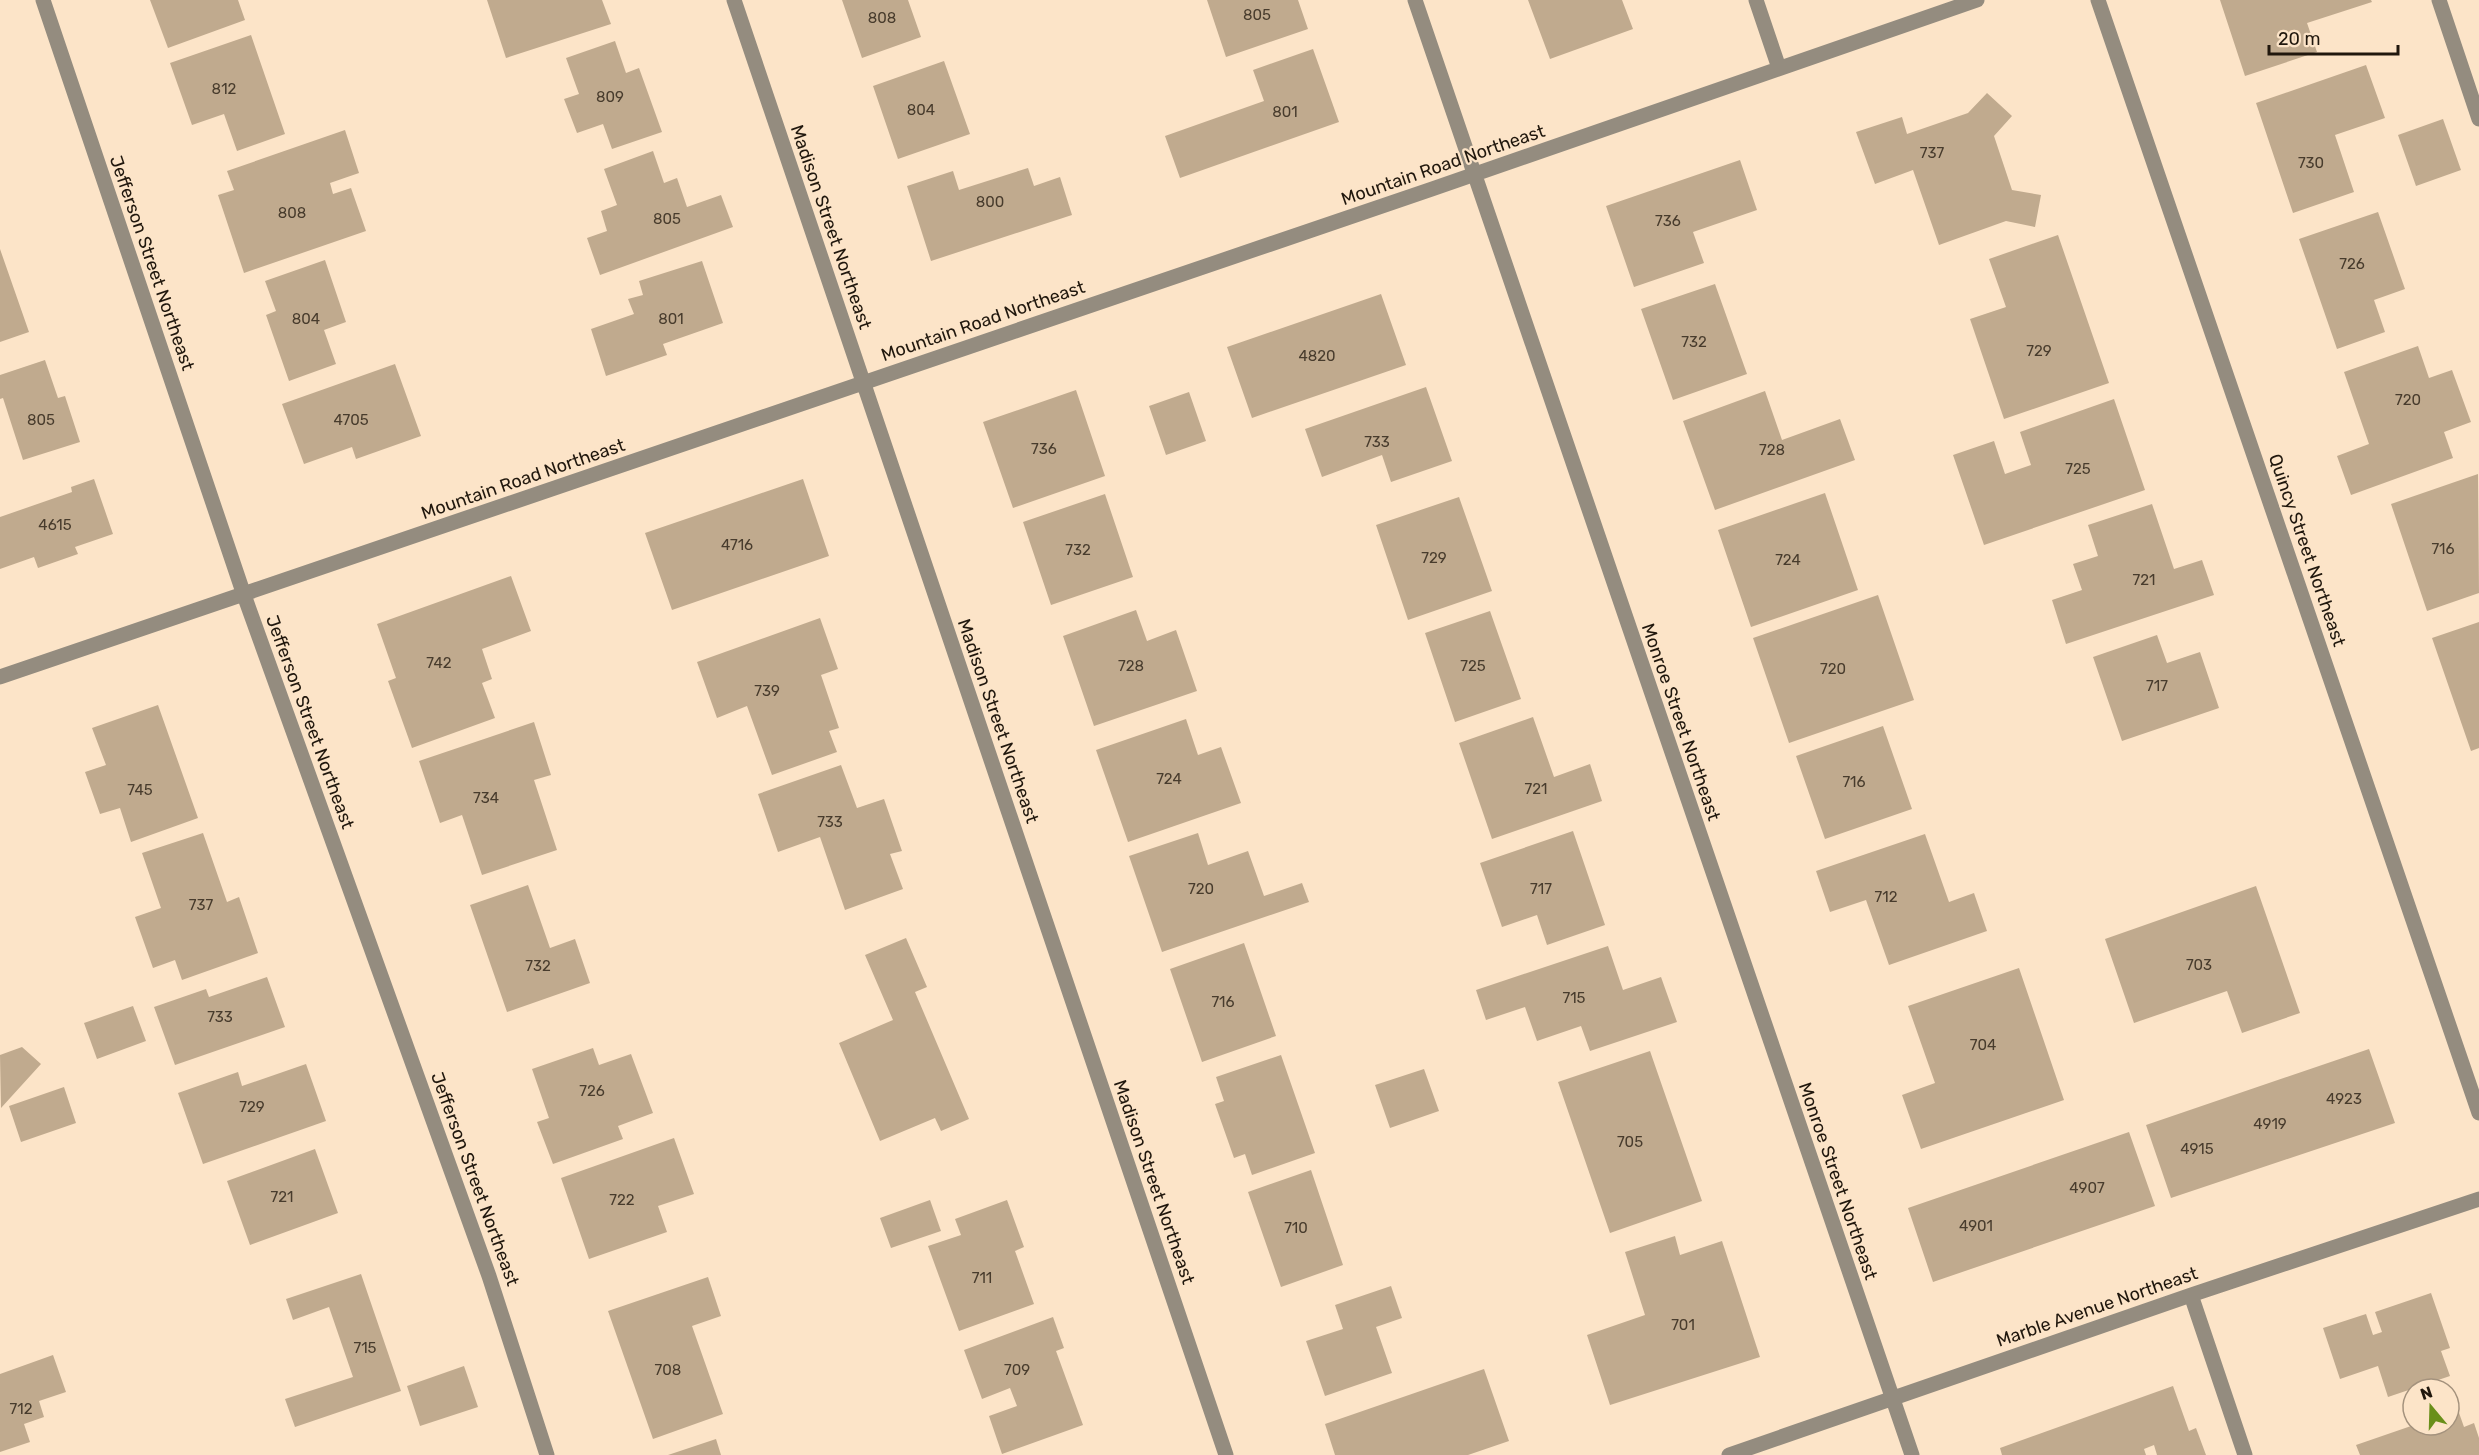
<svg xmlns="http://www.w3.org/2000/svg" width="2479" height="1455" font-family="Rubik,sans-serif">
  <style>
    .building { fill: #c0aa8e }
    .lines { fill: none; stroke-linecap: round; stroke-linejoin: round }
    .minor { stroke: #948c7f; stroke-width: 15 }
    .labels { text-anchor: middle; stroke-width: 4.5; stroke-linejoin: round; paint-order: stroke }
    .number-label { font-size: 15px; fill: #483c2d }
    .street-label { font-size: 18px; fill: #20170d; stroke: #fce4c8 }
  </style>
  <rect width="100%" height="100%" fill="#fce4c8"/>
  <path class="building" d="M150,0H238L245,20L168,48Z
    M487,0H602L611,24L506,58Z
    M842,0H908L921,37L862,58Z
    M1207,0H1298L1308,29L1226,57Z
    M1528,0H1622L1633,29L1550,59Z
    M2220,0H2371L2372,2L2307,23L2317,52L2245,76Z
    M251,35L285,134L237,151L224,114L192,125L170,63Z
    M615,41L626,73L639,68L662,132L612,149L603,124L577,133L564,99L579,94L566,58Z
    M1313,49L1339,122L1180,178L1165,136L1264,101L1253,70Z
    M944,61L970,134L898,159L873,86Z
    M2366,65L2385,118L2335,135L2354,192L2293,213L2256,103Z
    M1987,93L2012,116L1994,136L2012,190L2041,195L2035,227L2006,221L1939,245L1913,170L1875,184L1856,132L1902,117L1907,134L1968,113Z
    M2443,119L2461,170L2416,186L2398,135Z
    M345,130L359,173L330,183L333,194L351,188L366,231L244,273L218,195L234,190L227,171Z
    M653,151L664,183L677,178L687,207L721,195L733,227L600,275L587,238L607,231L601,211L617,205L604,169Z
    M1740,160L1757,210L1693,232L1704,263L1634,287L1606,206Z
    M1028,168L1034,186L1060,177L1072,215L931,261L907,186L953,171L959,190Z
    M2378,212L2405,289L2374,300L2385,332L2337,349L2299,239Z
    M2058,235L2109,383L2004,419L1970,319L2006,307L1989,259Z
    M0,249L29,332L0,342Z
    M325,260L346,322L324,330L336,364L289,381L266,315L276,311L265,281Z
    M702,261L723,323L663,344L667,355L606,376L591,329L634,314L628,299L643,295L639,281Z
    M1715,284L1747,374L1673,400L1641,309Z
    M1381,294L1406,365L1252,418L1227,347Z
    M2418,346L2429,378L2452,370L2471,422L2444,432L2453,458L2351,495L2337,456L2369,444L2344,372Z
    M45,360L58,398L65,396L80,442L23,460L3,398L0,399V375Z
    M395,364L421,436L356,459L352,447L304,464L282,404Z
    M1426,387L1452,461L1391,482L1382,455L1322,477L1305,429Z
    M1076,390L1105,476L1013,508L983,422Z
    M1765,391L1782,440L1840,419L1855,460L1715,510L1683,421Z
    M1189,392L1206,441L1166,455L1149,406Z
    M2114,399L2145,490L1984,545L1953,455L1994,441L2005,474L2031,465L2020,432Z
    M2478,474L2479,593L2427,611L2391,504Z
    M94,479L113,534L75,547L78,554L38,568L34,557L0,569V517L72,492L71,487Z
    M803,479L829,556L672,610L645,533Z
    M1825,493L1858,590L1751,627L1718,530Z
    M1105,494L1133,577L1051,605L1023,522Z
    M1459,497L1492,591L1408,620L1376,525Z
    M2152,504L2174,569L2202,560L2214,595L2066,644L2052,600L2082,590L2073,564L2098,556L2088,525Z
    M511,576L531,631L482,649L492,679L482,683L495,718L412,748L388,681L396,678L377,624Z
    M1878,595L1914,700L1789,743L1753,638Z
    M1136,610L1147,641L1176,630L1197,691L1094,726L1063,636Z
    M1490,611L1521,699L1455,722L1425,633Z
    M820,618L838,669L821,675L839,728L829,731L837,752L772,775L747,706L717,718L697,662Z
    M2479,622V748L2471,751L2432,638Z
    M2157,635L2167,663L2200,652L2219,708L2122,741L2093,657Z
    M158,705L198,818L131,842L120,808L100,814L85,772L106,765L92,728Z
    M1533,717L1554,777L1590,764L1602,801L1492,839L1459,743Z
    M1186,719L1198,755L1221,747L1241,803L1128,842L1096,750Z
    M534,722L551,775L534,780L557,850L482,875L462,815L440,823L419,761Z
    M1883,726L1912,809L1825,839L1796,756Z
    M841,765L857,808L884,799L902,851L890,854L903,889L845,910L820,837L778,852L758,794Z
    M1573,831L1605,925L1547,945L1537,915L1502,927L1480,863Z
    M203,833L227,902L239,897L258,953L182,980L175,960L153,968L135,917L161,908L142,853Z
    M1198,833L1208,865L1248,851L1264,896L1302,883L1309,902L1162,952L1129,856Z
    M1925,834L1949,902L1974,893L1987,931L1889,965L1866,900L1830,912L1816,871Z
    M528,885L550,948L575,939L590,983L507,1012L470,905Z
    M2256,886L2300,1013L2242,1033L2227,991L2134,1023L2105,939Z
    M906,938L927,987L915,992L969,1119L941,1131L935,1118L880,1141L839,1043L893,1020L865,955Z
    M1244,943L1276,1036L1202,1062L1170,969Z
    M1608,946L1623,990L1661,977L1677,1022L1590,1051L1581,1026L1537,1041L1525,1007L1486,1020L1476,990Z
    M2019,968L2064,1100L1921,1149L1902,1095L1935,1083L1908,1006Z
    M267,977L285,1027L175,1065L154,1007L206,989L209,997Z
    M133,1006L146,1041L97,1059L84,1023Z
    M22,1047L41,1064L1,1108L0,1055Z
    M593,1048L599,1065L631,1054L653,1113L618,1126L623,1139L553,1164L537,1122L549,1118L532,1069Z
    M2369,1049L2395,1123L2171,1198L2146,1125Z
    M1650,1051L1702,1201L1610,1233L1558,1082Z
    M1281,1055L1315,1153L1252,1175L1245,1154L1234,1158L1215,1104L1224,1101L1216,1077Z
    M306,1064L326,1121L203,1164L178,1093L238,1072L242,1086Z
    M1424,1069L1439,1111L1390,1128L1375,1085Z
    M64,1087L76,1123L21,1142L9,1106Z
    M2129,1132L2155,1206L1933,1282L1908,1208Z
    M674,1138L694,1194L658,1206L667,1232L589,1259L561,1178Z
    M315,1149L338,1213L250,1245L227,1181Z
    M1311,1170L1343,1265L1281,1287L1248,1192Z
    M930,1200L941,1231L891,1248L880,1218Z
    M1007,1200L1024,1247L1015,1251L1034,1304L959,1331L928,1246L961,1235L955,1219Z
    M1675,1236L1680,1255L1722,1241L1760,1357L1610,1405L1587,1335L1645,1315L1625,1252Z
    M361,1274L401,1391L295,1427L285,1399L353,1377L329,1307L293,1320L286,1299Z
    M708,1277L721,1316L692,1326L723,1414L653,1439L608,1311Z
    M1391,1286L1402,1318L1376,1327L1392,1373L1325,1396L1306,1341L1343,1329L1335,1305Z
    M2431,1293L2450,1348L2441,1351L2450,1376L2388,1397L2378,1366L2340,1379L2323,1328L2366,1314L2373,1335L2382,1332L2375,1312Z
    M1053,1317L1064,1348L1056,1351L1083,1425L1002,1454L989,1416L1017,1406L1010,1388L982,1399L964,1350Z
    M53,1355L66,1392L39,1401L44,1417L24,1424L30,1442L0,1452V1374Z
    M464,1366L478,1407L420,1426L407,1386Z
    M1484,1369L1509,1441L1468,1455H1335L1325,1424Z
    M2173,1386L2189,1431L2196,1428L2206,1455H2157L2154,1445L2144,1449L2146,1455H2002L2000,1448Z
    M2458,1410L2464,1427L2474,1423L2479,1438V1455H2360L2356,1445L2414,1425H2449V1413Z
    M716,1439L721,1455H668Z"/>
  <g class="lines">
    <path class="minor" d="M43,0L244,595L489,1276L547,1455
      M734,0L1226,1455
      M1415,0L1912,1455
      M1756,0L1779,68
      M2098,0L2479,1113
      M2439,0L2479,119
      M0,677L1432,189L1977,0
      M2191,1295L2245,1455
      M1729,1455L2191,1295L2479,1199"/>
  </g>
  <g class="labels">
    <g class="number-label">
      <text x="1257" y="20">805</text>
      <text x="882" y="23">808</text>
      <text x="224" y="94">812</text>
      <text x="610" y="102">809</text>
      <text x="921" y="115">804</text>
      <text x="1285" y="117">801</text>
      <text x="1932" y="158">737</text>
      <text x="2311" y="168">730</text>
      <text x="990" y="207">800</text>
      <text x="292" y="218">808</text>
      <text x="667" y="224">805</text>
      <text x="1668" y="226">736</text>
      <text x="2352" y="269">726</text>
      <text x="306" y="324">804</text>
      <text x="671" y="324">801</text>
      <text x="1694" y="347">732</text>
      <text x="2039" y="356">729</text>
      <text x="1317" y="361">4820</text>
      <text x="2408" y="405">720</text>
      <text x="41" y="425">805</text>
      <text x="351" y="425">4705</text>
      <text x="1377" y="447">733</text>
      <text x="1044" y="454">736</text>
      <text x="1772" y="455">728</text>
      <text x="2078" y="474">725</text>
      <text x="55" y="530">4615</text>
      <text x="737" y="550">4716</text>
      <text x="2443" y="554">716</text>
      <text x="1078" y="555">732</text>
      <text x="1434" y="563">729</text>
      <text x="1788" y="565">724</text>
      <text x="2144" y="585">721</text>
      <text x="439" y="668">742</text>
      <text x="1131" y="671">728</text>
      <text x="1473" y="671">725</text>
      <text x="1833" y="674">720</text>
      <text x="2157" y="691">717</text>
      <text x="767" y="696">739</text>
      <text x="1169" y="784">724</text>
      <text x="1854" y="787">716</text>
      <text x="1536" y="794">721</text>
      <text x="140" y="795">745</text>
      <text x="486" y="803">734</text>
      <text x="830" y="827">733</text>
      <text x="1201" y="894">720</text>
      <text x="1541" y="894">717</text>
      <text x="1886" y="902">712</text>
      <text x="201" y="910">737</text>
      <text x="2199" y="970">703</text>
      <text x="538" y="971">732</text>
      <text x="1574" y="1003">715</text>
      <text x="1223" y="1007">716</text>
      <text x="220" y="1022">733</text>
      <text x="1983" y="1050">704</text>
      <text x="592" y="1096">726</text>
      <text x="2344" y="1104">4923</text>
      <text x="252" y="1112">729</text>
      <text x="2270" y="1129">4919</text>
      <text x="1630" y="1147">705</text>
      <text x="2197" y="1154">4915</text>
      <text x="2087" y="1193">4907</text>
      <text x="282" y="1202">721</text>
      <text x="622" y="1205">722</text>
      <text x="1976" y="1231">4901</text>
      <text x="1296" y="1233">710</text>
      <text x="982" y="1283">711</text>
      <text x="1683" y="1330">701</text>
      <text x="365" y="1353">715</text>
      <text x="668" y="1375">708</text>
      <text x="1017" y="1375">709</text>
      <text x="21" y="1414">712</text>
    </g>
    <g class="street-label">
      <text transform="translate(1443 165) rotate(-19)" y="6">Mountain Road Northeast</text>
      <text transform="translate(831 227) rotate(71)" y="6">Madison Street Northeast</text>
      <text transform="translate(152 263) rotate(71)" y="6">Jefferson Street Northeast</text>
      <text transform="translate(983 321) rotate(-19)" y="6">Mountain Road Northeast</text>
      <text transform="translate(523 479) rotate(-19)" y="6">Mountain Road Northeast</text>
      <text transform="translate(2307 550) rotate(71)" y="6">Quincy Street Northeast</text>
      <text transform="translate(998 721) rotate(71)" y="6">Madison Street Northeast</text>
      <text transform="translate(310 722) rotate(70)" y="6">Jefferson Street Northeast</text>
      <text transform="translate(1681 722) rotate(71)" y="6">Monroe Street Northeast</text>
      <text transform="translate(475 1179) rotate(70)" y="6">Jefferson Street Northeast</text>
      <text transform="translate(1838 1181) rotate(71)" y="6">Monroe Street Northeast</text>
      <text transform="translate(1154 1182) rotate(71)" y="6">Madison Street Northeast</text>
      <text transform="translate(2097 1307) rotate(-19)" y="6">Marble Avenue Northeast</text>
    </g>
  </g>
  <g transform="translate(2431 1407) rotate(341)"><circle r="28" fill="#fce4c8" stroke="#a4927d" stroke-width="1.5"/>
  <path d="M0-4.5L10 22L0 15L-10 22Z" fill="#698f1a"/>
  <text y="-9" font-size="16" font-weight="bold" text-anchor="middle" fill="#20170d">N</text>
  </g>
  <path d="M2269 45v9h129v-9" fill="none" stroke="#20170d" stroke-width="3"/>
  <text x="2278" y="45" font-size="18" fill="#20170d" stroke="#fce4c8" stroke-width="4.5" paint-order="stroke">20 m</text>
</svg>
